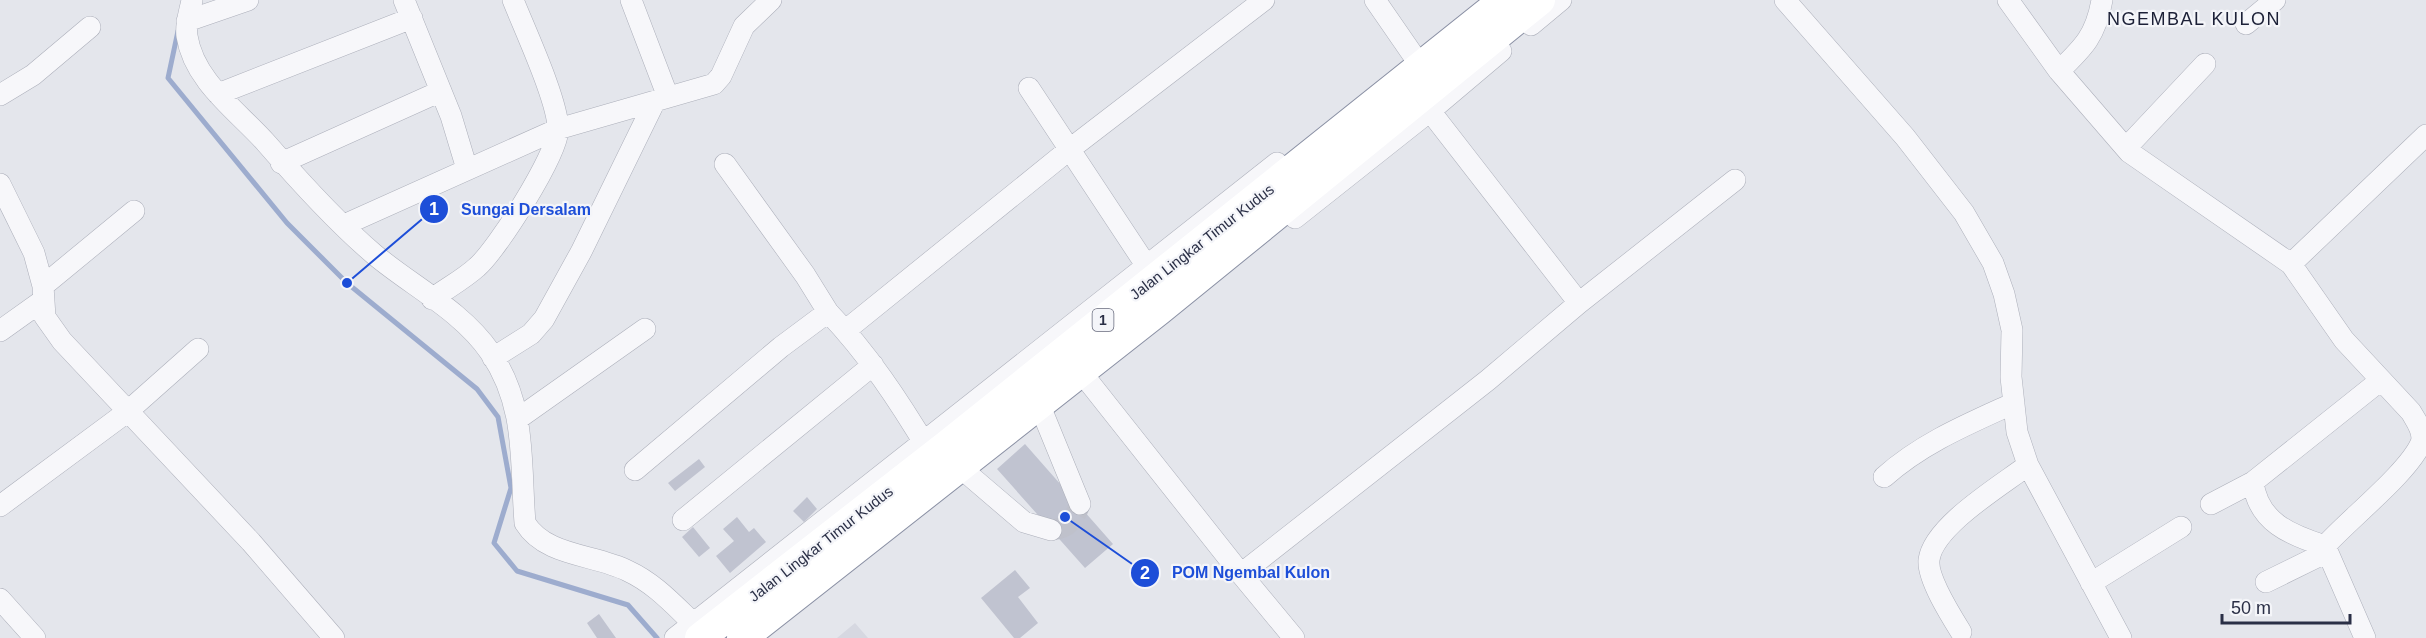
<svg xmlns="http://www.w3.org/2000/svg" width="2426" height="638" font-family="Helvetica,sans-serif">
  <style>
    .built { fill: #d6d8e1 }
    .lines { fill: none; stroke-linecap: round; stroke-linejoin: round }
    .stream { stroke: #9dacce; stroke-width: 5 }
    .building { fill: #c0c3d0 }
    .minor-tunnel { stroke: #bfc1cb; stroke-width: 21; stroke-dasharray: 21 10; stroke-linecap: butt }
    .minor-casing { stroke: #acafba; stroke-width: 22 }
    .highway-casing { stroke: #8a90a4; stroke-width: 32 }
    .minor { stroke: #f7f7fa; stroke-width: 21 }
    .highway { stroke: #fff; stroke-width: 30 }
    .labels { text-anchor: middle; stroke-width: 4.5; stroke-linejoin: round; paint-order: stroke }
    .shield { fill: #f4f5f9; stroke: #676a7c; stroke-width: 1.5 }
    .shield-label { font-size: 14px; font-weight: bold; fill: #2a2f46 }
    .street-label { font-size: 15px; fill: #2a2f46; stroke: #f4f5f9 }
    .quarter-label { font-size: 18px; letter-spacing: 1.5px; fill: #1c2037; stroke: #f4f5f9 }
    .leader { fill: none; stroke: #1d4ed8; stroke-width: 2 }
    .callout-dot { fill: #1d4ed8; stroke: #f4f5f9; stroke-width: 2 }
    .mark-label { font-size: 18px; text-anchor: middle; font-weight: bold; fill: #fff }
    .callout-label { font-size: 16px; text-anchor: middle; font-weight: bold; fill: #1d4ed8; stroke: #f4f5f9; stroke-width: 4.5; stroke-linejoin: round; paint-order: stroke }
  </style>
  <rect width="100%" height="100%" fill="#e4e6ec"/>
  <path class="built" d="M855,623L868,638H837Z"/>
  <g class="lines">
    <path class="stream" d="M178,31L168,78L287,223L347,283L477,389L498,417L511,488L494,543L517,571L628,605L657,638"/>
  </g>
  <path class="building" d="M1025,444L1113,544L1085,568L997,469Z
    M699,459L705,467L675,491L668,483Z
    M807,497L817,509L804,522L793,511Z
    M737,517L749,532L754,528L766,542L730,573L716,556L734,541L723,529Z
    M693,527L710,548L699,557L682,537Z
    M1015,570L1030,588L1018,597L1038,623L1020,638H1014L981,598Z
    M599,614L616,638H597L587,623Z"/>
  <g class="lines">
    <path class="minor-tunnel" d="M1051,530C1068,529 1074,520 1080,504"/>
    <defs>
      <path id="minor" d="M192,0C190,11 185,24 187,36C194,82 239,112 267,144C300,182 336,222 375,255C412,286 462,311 490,352C527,406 520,461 525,523C546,557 595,554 628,571C654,583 673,604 693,623
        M404,0L451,116L467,169
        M631,0L668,97
        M1375,0L1413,55
        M1785,0L1905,137L1964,213L1993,263L2004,294L2012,330L2011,377L2017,432L2028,465L2121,638
        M2008,0L2059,71L2129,152L2291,264L2344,340L2411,412C2416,421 2425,432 2421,443C2409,472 2348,520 2325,546L2365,638
        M187,21L248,0
        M2246,24L2275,0
        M1531,25L1561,0
        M2059,71C2084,47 2096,35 2102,0
        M1029,88L1146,265
        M218,94L412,18
        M0,95L33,75L90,27
        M1430,111L1579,303L1735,180
        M2126,148L2205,64
        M281,163L441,91
        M725,164L805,275L828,312
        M0,184L34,253L43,286L45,317L62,341L251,542L334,638
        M1295,218L1430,111L1501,51
        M344,225L558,129L714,84L721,76L744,26L771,0
        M2291,264L2426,135
        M43,286L134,211
        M432,299C447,288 464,279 477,267C497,250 557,155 558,130C559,103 524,28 513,0
        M846,330L1070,149L1264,0
        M0,331L42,301
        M493,358L531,334L544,319L581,252L654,103
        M1081,372L1241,574L1488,380L1579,303
        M1029,397L1044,416L1080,504
        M519,418L645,329
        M953,456L969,475L1024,522L1051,530
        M635,470L781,347L828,312C868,354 899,401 929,451
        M1884,477C1922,443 1968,424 2014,403
        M2253,482C2258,522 2290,535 2325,546
        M2211,504L2253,482L2381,380
        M0,506L127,412L198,349
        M683,520L873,365
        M1241,574L1294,638
        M2266,582L2327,552
        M2091,583L2181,527
        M0,599L35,638
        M1961,632C1951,616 1927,578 1929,560C1933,526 2002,485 2028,465
        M675,638L1277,163"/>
      <path id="highway" d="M700,638L946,446L1504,0
        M742,638L1159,310L1540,0"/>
    </defs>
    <use href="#minor" class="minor-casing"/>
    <use href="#highway" class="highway-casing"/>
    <use href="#minor" class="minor"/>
    <use href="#highway" class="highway"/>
  </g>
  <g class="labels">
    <rect class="shield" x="1092.5" y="309" width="21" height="22" rx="4.5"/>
    <g class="shield-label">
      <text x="1103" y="325">1</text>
    </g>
    <g class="street-label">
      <text transform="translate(1202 242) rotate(-38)" y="5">Jalan Lingkar Timur Kudus</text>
      <text transform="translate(821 544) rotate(-38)" y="5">Jalan Lingkar Timur Kudus</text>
    </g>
    <g class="quarter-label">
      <text x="2194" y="25">NGEMBAL KULON</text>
    </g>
  </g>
  <path class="leader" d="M347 283L434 209M1065 517L1145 573"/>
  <g class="callout-dot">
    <circle cx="347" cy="283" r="6"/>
    <circle cx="1065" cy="517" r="6"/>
    <circle cx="434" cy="209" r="15"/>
    <circle cx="1145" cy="573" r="15"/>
  </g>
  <g class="mark-label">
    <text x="434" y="215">1</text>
    <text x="1145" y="579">2</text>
  </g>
  <g class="callout-label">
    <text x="526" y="215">Sungai Dersalam</text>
    <text x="1251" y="578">POM Ngembal Kulon</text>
  </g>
  <path d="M2222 614v9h128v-9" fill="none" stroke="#2a2f46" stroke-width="3"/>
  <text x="2231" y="614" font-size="18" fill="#2a2f46" stroke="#f4f5f9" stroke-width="4.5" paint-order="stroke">50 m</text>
</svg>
